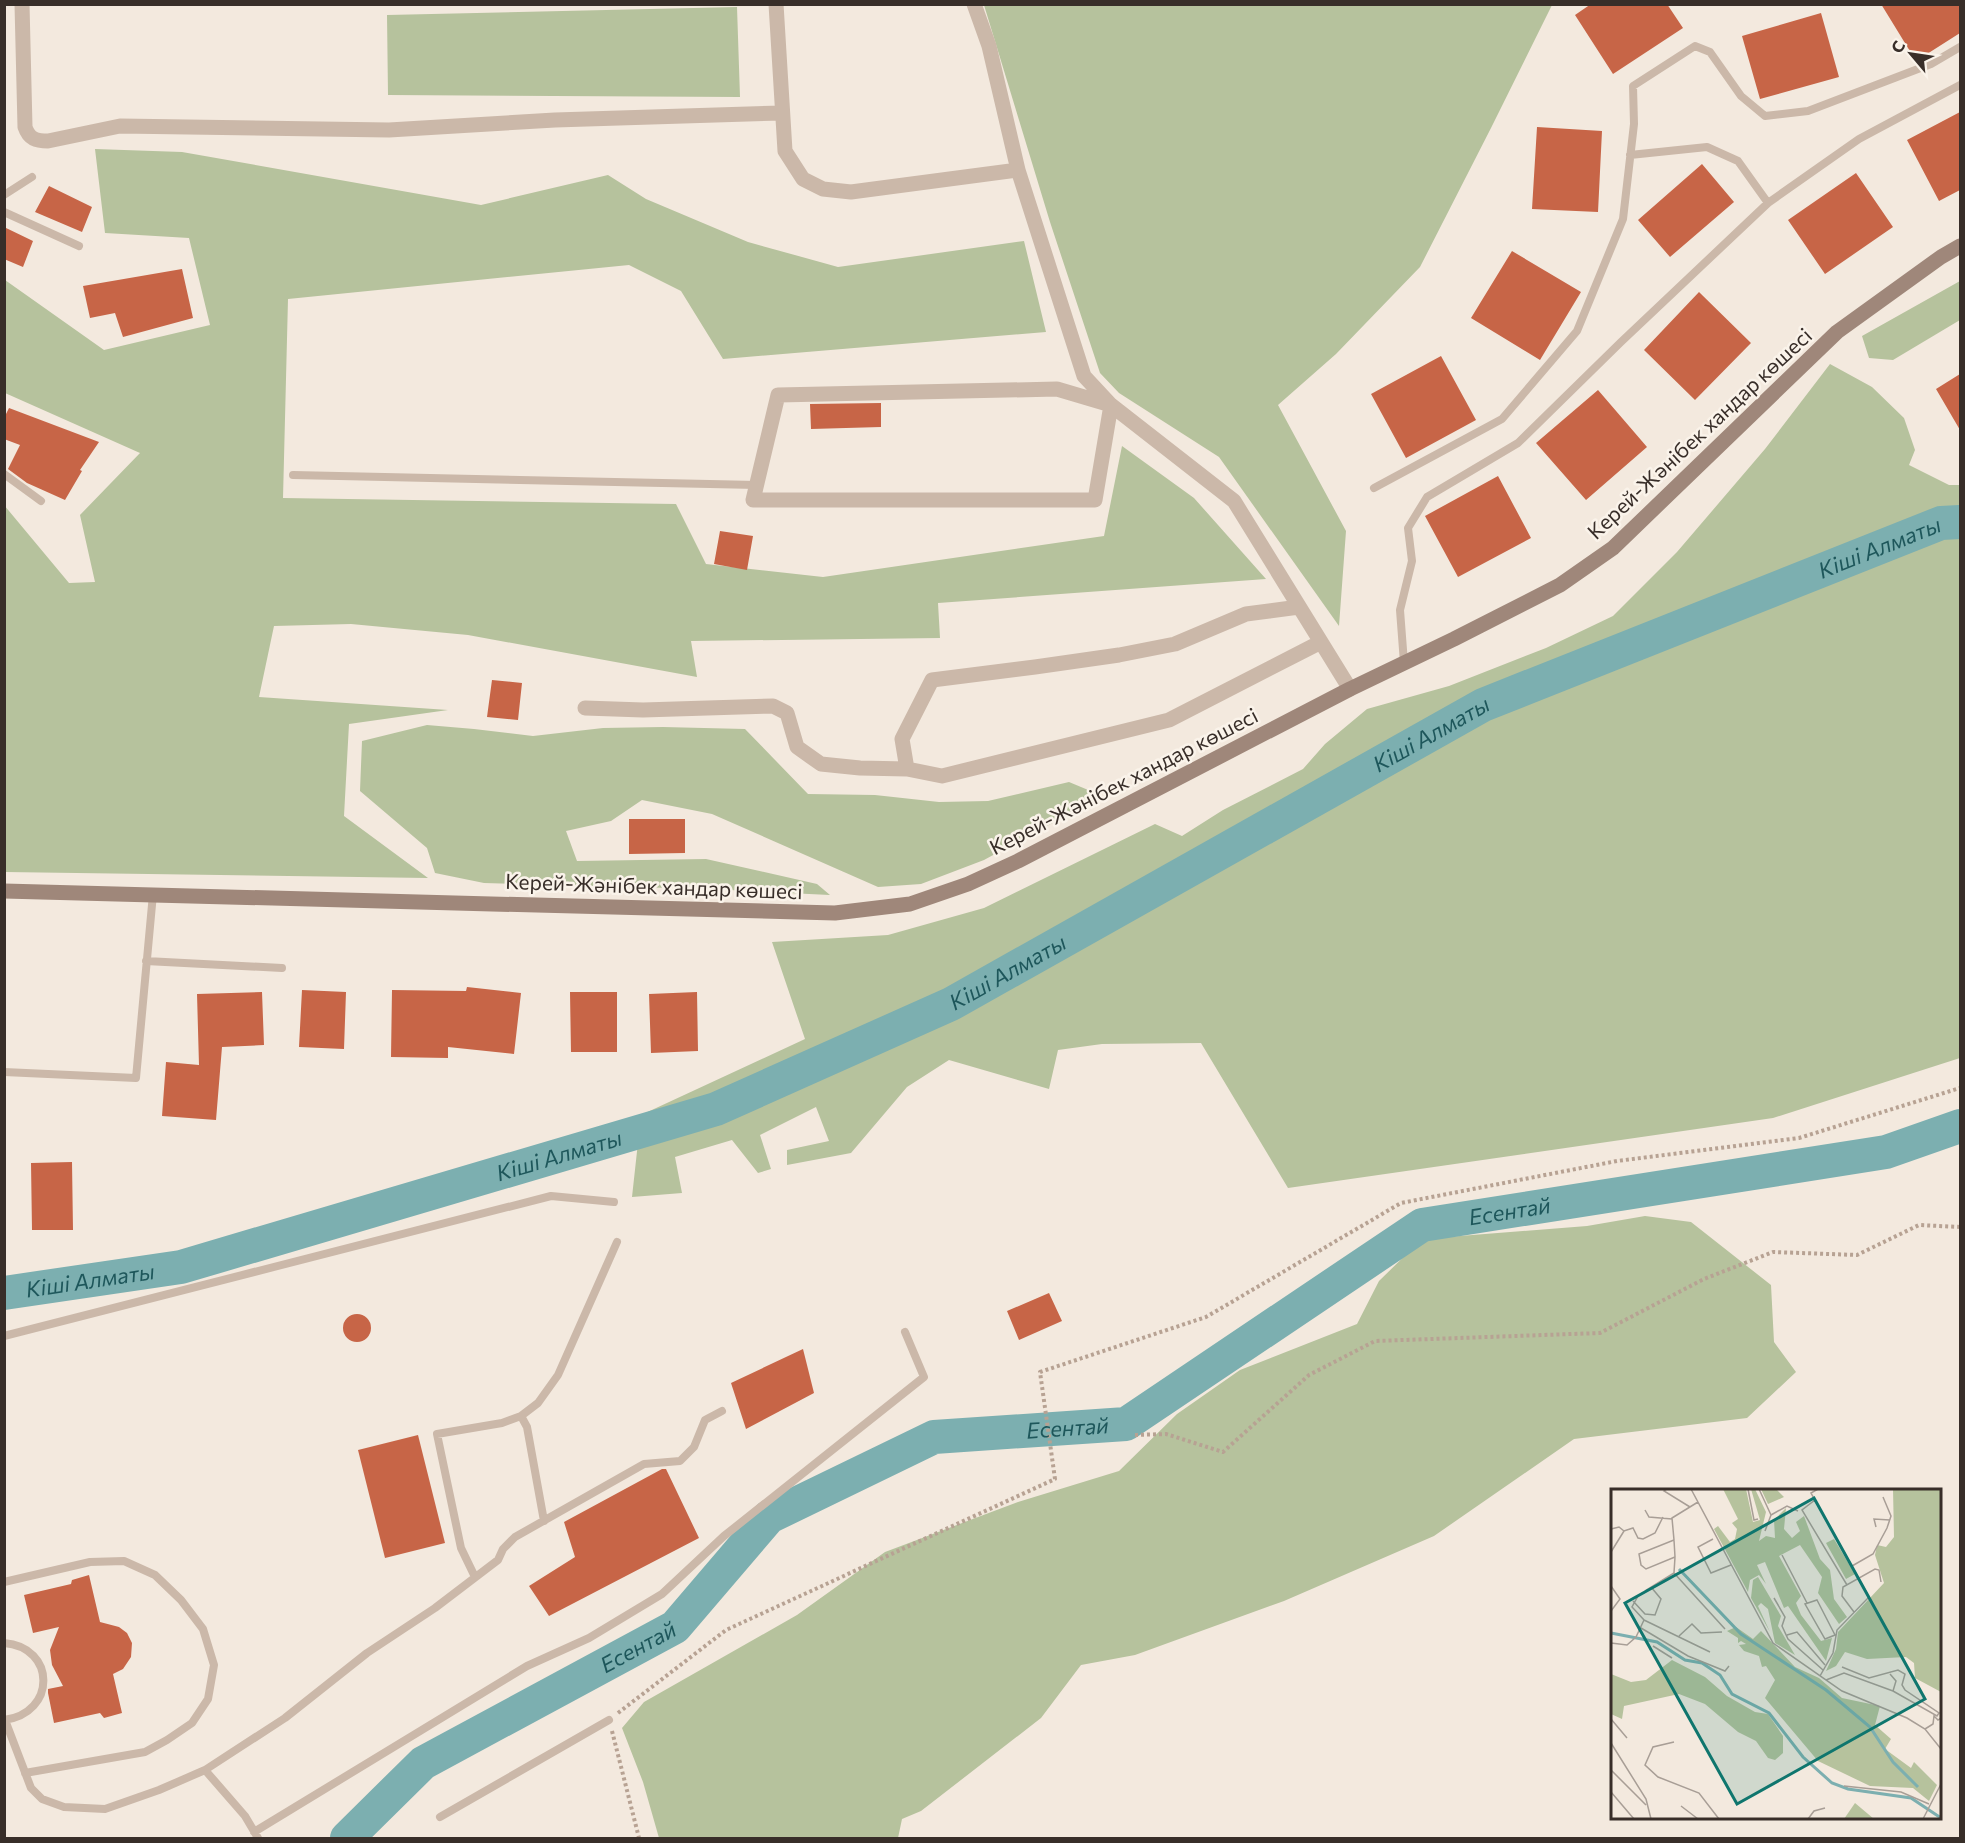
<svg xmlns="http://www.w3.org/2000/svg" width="1965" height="1843" font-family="Commissioner,sans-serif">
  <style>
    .green { fill: #b6c29d }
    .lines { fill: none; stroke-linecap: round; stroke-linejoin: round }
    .river { stroke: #7cafb0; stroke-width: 34 }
    .building { fill: #c76547 }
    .path { stroke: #b7a293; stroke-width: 4; stroke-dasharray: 3 3; stroke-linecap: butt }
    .service { stroke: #cbb8a9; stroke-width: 8 }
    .minor { stroke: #cbb8a9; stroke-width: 15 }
    .secondary { stroke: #9f877a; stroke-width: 15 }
    .labels { text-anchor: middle; stroke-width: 5; stroke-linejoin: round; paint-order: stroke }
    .street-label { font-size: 21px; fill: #382e29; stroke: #faf3ea }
    .water-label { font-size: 22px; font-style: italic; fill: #1e575b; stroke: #faf3ea }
    .inset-river { fill: none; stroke: #7cafb0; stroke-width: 3 }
    .inset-road { fill: none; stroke: #a89e96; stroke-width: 1.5 }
    .view { fill: #0f766e; fill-opacity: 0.15; stroke: #0f766e; stroke-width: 3 }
    .inset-edge { fill: none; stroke: #382e29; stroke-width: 3 }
  </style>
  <rect width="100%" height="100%" fill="#f3e9de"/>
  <path class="green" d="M984,5H1552L1491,128L1420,267L1336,354L1278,405L1346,531L1339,626L1219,457L1119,393L1100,373L1050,222Z
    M737,7L740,97L388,95L387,15Z
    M95,149L182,152L481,205L608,175L646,199L748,242L838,267L1024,241L1046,332L723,359L681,291L629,265L288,299L283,498L676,504L706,564L823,577L1104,536L1122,446L1194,498L1266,579L938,603L940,638L691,641L697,677L468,635L351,624L274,626L259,697L448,710L349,724L344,816L428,878L5,872L4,505L69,583L95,582L80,515L140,453L5,393V280L104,350L210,325L189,238L105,233Z
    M1960,281V320L1893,360L1869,358L1862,336Z
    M1830,364L1872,387L1904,418L1915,450L1909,465L1949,485H1960V1058L1773,1118L1288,1188L1201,1043L1102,1044L1058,1050L1049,1089L949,1060L907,1087L851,1153L787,1165V1150L829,1141L816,1107L760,1135L771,1169L758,1173L732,1140L675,1157L682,1193L632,1197L641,1115L805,1039L772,942L888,935L984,908L1155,824L1182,836L1223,810L1303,769L1325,744L1367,709L1449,686L1546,648L1613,616L1677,552L1765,449Z
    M427,725L474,729L533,736L603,728L663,727L745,729L808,794L875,795L939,802L988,801L1069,782L1093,792L1082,807L984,860L921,884L878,887L712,814L642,800L611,821L566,831L577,861L706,859L817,884L830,895L709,889L484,883L435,873L427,848L360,791L362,741Z
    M1645,1216L1691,1222L1771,1285L1774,1342L1796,1372L1747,1418L1574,1439L1434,1536L1284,1601L1135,1655L1081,1665L1041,1718L921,1811L902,1819L898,1838H659L643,1782L622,1728L644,1702L797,1615L885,1552L1018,1502L1119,1471L1177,1414L1240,1370L1357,1324L1379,1281L1422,1239L1587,1226Z"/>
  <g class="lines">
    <g class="river">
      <path id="s1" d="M4,1293L181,1267L716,1109L951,1004L1483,705L1941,523L1960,522"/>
      <path id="s2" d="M347,1838L423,1763L675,1627L769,1517L934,1437L1126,1424L1422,1225L1886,1152L1960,1126"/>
    </g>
  </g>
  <path class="building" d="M1591,4H1667L1683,28L1613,74L1575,15Z
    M1881,4H1960V33L1916,61Z
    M1821,13L1839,77L1760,99L1742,36Z
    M1960,112V190L1939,201L1907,140Z
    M1537,127L1602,131L1598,212L1532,209Z
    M1702,164L1734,202L1670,257L1638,220Z
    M1856,173L1893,227L1825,274L1788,220Z
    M49,186L92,207L82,232L35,212Z
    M4,227L33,241L23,267L4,259Z
    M1512,251L1581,292L1540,360L1471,318Z
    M182,269L193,318L123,337L115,313L90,318L83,286Z
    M1699,292L1751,343L1695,400L1644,350Z
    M1441,356L1476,420L1406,458L1371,394Z
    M1960,374V430L1936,389Z
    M1598,390L1647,447L1586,500L1536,443Z
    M881,403V427L811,429L810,404Z
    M9,408L99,442L80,470L82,471L65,500L27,483L8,469L20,445L4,439V418Z
    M1498,476L1531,538L1458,577L1425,516Z
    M720,531L753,536L747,570L714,564Z
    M492,680L522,683L518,720L487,717Z
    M629,819H685V853L629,854Z
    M467,987L521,993L514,1054L448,1047V1058L391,1057L392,990L466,991Z
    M302,990L346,992L344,1049L299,1047Z
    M262,992L264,1045L222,1047L216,1120L162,1116L166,1062L199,1065L197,994Z
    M570,992H617V1052H571Z
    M697,992L698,1051L651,1053L649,994Z
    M72,1162L73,1230H32L31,1163Z
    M1049,1293L1062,1321L1019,1340L1007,1311Z
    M343 1328a14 14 0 1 1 28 0a14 14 0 1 1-28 0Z
    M803,1349L814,1393L746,1429L731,1383Z
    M418,1435L445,1543L385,1558L358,1450Z
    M662,1469H666L699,1538L549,1616L529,1586L575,1557L564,1522Z
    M89,1575L100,1622L119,1627L127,1633L132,1643L131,1657L123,1669L113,1674L122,1713L104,1718L100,1713L54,1723L48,1693V1689L63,1686L52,1665L50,1650L59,1627L33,1633L24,1595L71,1584L72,1580Z"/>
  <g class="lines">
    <path class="path" d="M1135,1435L1166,1434L1223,1452L1309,1375L1375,1341L1600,1333L1704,1279L1773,1252L1857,1255L1919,1225L1960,1227
      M618,1713L726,1630L1055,1479L1040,1372L1206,1317L1401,1203L1617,1161L1799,1138L1960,1088
      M612,1731L639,1838"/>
    <path class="service" d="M1630,155L1707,147L1738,161L1768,203
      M4,195L32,177
      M4,212L79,246
      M4,474L41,501
      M293,475L757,485
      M1374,488L1502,419L1577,331L1623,219L1634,124L1633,86L1695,46L1710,52L1741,96L1765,116L1808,111L1931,64L1960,47
      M1404,663L1400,610L1412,561L1408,528L1427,497L1518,443L1621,342L1768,203L1859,139L1960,85
      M146,961L282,968
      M4,1072L136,1078L153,894
      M4,1336L551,1196L614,1202
      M521,1416L527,1427L544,1521
      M475,1577L461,1548L437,1434L502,1423L521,1416L538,1403L558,1375L617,1242
      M4,1582L90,1562L124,1561L155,1575L181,1600L203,1629L214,1665L208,1699L192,1723L167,1740L145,1752L25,1773
      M4,1643C56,1647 57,1713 4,1720
      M5,1720L31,1788L42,1799L64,1807L105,1809L159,1790L205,1770L245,1816L258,1838
      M205,1770L285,1718L367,1653L435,1608L498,1560L503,1549L515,1537L644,1464L680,1461L694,1447L705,1420L722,1411
      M440,1817L609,1720
      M254,1832L527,1666L589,1638L662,1594L724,1536L924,1377L905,1332"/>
    <path class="minor" d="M22,4L25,127C29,139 36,141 48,141L120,126L389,130L555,120L782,113
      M776,4L785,151L803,179L823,189L851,192L1018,170
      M974,4L989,46L1018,170L1084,376L1111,405L1234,501L1350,689
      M1057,389L1111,405L1095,500H753L778,395Z
      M585,708L643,710L773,706L787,713L797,747L821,764L860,768L907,769L942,776L1169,720L1321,642
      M907,769L902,739L932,680L1035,667L1119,655L1175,644L1246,614L1299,607"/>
    <path class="secondary" d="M4,891L835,913L910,904L968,884L1018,861L1350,689L1454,639L1560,585L1613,548L1837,332L1941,257L1960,246"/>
  </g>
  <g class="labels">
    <g class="street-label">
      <text transform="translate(1700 434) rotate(-43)" y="7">Керей-Жәнібек хандар көшесі</text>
      <text transform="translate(1124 782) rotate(-27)" y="7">Керей-Жәнібек хандар көшесі</text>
      <text transform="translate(654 887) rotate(2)" y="7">Керей-Жәнібек хандар көшесі</text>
    </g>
    <g class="water-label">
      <text dy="8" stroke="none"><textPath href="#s1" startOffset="2031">Кіші Алматы</textPath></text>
      <text dy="8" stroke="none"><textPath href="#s1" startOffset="1545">Кіші Алматы</textPath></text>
      <text dy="8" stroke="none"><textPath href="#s1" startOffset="1059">Кіші Алматы</textPath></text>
      <text dy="8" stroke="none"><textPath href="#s1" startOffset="573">Кіші Алматы</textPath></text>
      <text dy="8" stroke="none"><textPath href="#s2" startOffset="1359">Есентай</textPath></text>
      <text dy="8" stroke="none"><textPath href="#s1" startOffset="87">Кіші Алматы</textPath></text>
      <text dy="8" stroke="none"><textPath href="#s2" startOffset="855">Есентай</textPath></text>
      <text dy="8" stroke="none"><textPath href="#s2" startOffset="351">Есентай</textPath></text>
    </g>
  </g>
  <g transform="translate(1611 1489)">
    <rect width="330" height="330" fill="#f3e9de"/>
    <path d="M112,0H135L142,33L149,31L140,0H144L155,23L148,52L155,47L164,49L163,31L175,19L173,40L181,49L189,42L185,33L193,27L209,70L219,81L223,110L236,128L228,135L207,104L211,88L189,56L168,67L190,107L185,114L190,126L210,152L221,149L215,172L177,117L173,119L154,73L146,76L155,95L148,86L139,91L137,103L103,40L107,37L119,53L124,50L126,40L121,34L127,30ZM150,0H165L173,8L157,15ZM282,0H330V203L304,189L303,174L295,168L256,170L234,163L225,177L215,182L225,160L227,143L273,94L264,66L266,56L275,58L283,48ZM223,50L244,85L235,90L215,54ZM147,88L170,127L167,137L184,166L164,154L157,120L150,114L147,117L159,143L140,109L142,91ZM125,138L142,150L150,142L184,178L208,189L231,209L269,217L264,236L280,250L274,260L300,279L303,273L326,296L318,312L302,299L259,297L207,272L154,209L164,191L155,177L151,178L148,167L133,162L128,156L135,155L130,152L127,154V149L116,142ZM61,171L94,188L116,207L144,223L157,225L172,247V264L164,271L157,269L145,252L127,243L94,215L68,205L13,217L11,230L0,225V185L20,193L35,191ZM244,314L263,330H233Z" fill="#b6c29d"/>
    <path class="inset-river" d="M68,80L130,145L215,201L259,238L282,273L307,298M0,144L46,153L74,171L91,174L109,186L121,205L158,224L192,268L221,294L237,300L300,309L330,329"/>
    <path class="inset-road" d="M56,0L53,2L79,18M80,0L162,154L231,202L296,229L314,240L330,260M137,0L143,31L147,30M148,0L160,26L154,42M207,0L200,4L258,108L226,141L222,164L209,187M204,11L191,21L236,96M34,21L38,28L61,30M160,26L176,17L187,22M265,38L263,30L279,31M0,40L8,38L13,42L22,39L27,49L32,50L44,44L52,28M102,50L87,58L100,84L120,76M63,51L64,68L35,80L30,76L28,65L63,51L61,29L87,13M0,63L13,42M171,66L196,114M64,68L63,84L114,140M241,77L262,65L276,39L280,27L272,8M0,97L9,110L0,122M34,102L63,84M163,109L174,128L171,137L177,150L212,181M206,111L224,146L214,150L194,115ZM22,112L34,125L44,126L50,110L40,98M243,123L231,107L232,98L264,80L268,81L270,93M33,131L99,163M30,139L77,167L114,182L118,177M176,146L186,143L214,176M68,147L81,135L90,144L111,143M0,154L16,156L25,148L33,131L21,118L27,107M42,157L61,169M279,185L285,192L282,202M215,191L233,184L282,202L326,227L328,224L294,201L291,196L294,185L287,181L258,189L231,178M0,230L16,249M314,240L322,235L323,227L327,231L330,229M63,253L42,258L34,276L47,288L88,304L108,330M0,254L35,310L40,330M0,281L35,316M233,297L290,303L318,315M0,303L23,330M70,317L87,330M197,330L203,322L214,319M312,330L330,295"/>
    <path class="view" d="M203,9L314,210L126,315L14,114Z"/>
    <rect width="330" height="330" class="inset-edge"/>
  </g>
  <rect width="1965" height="1843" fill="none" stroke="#382e29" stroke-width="12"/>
  <g transform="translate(1911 54) rotate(299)" stroke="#faf3ea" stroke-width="4.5" paint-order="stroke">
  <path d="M0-4.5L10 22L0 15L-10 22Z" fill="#382e29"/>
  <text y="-9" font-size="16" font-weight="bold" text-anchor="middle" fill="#382e29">С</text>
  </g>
</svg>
